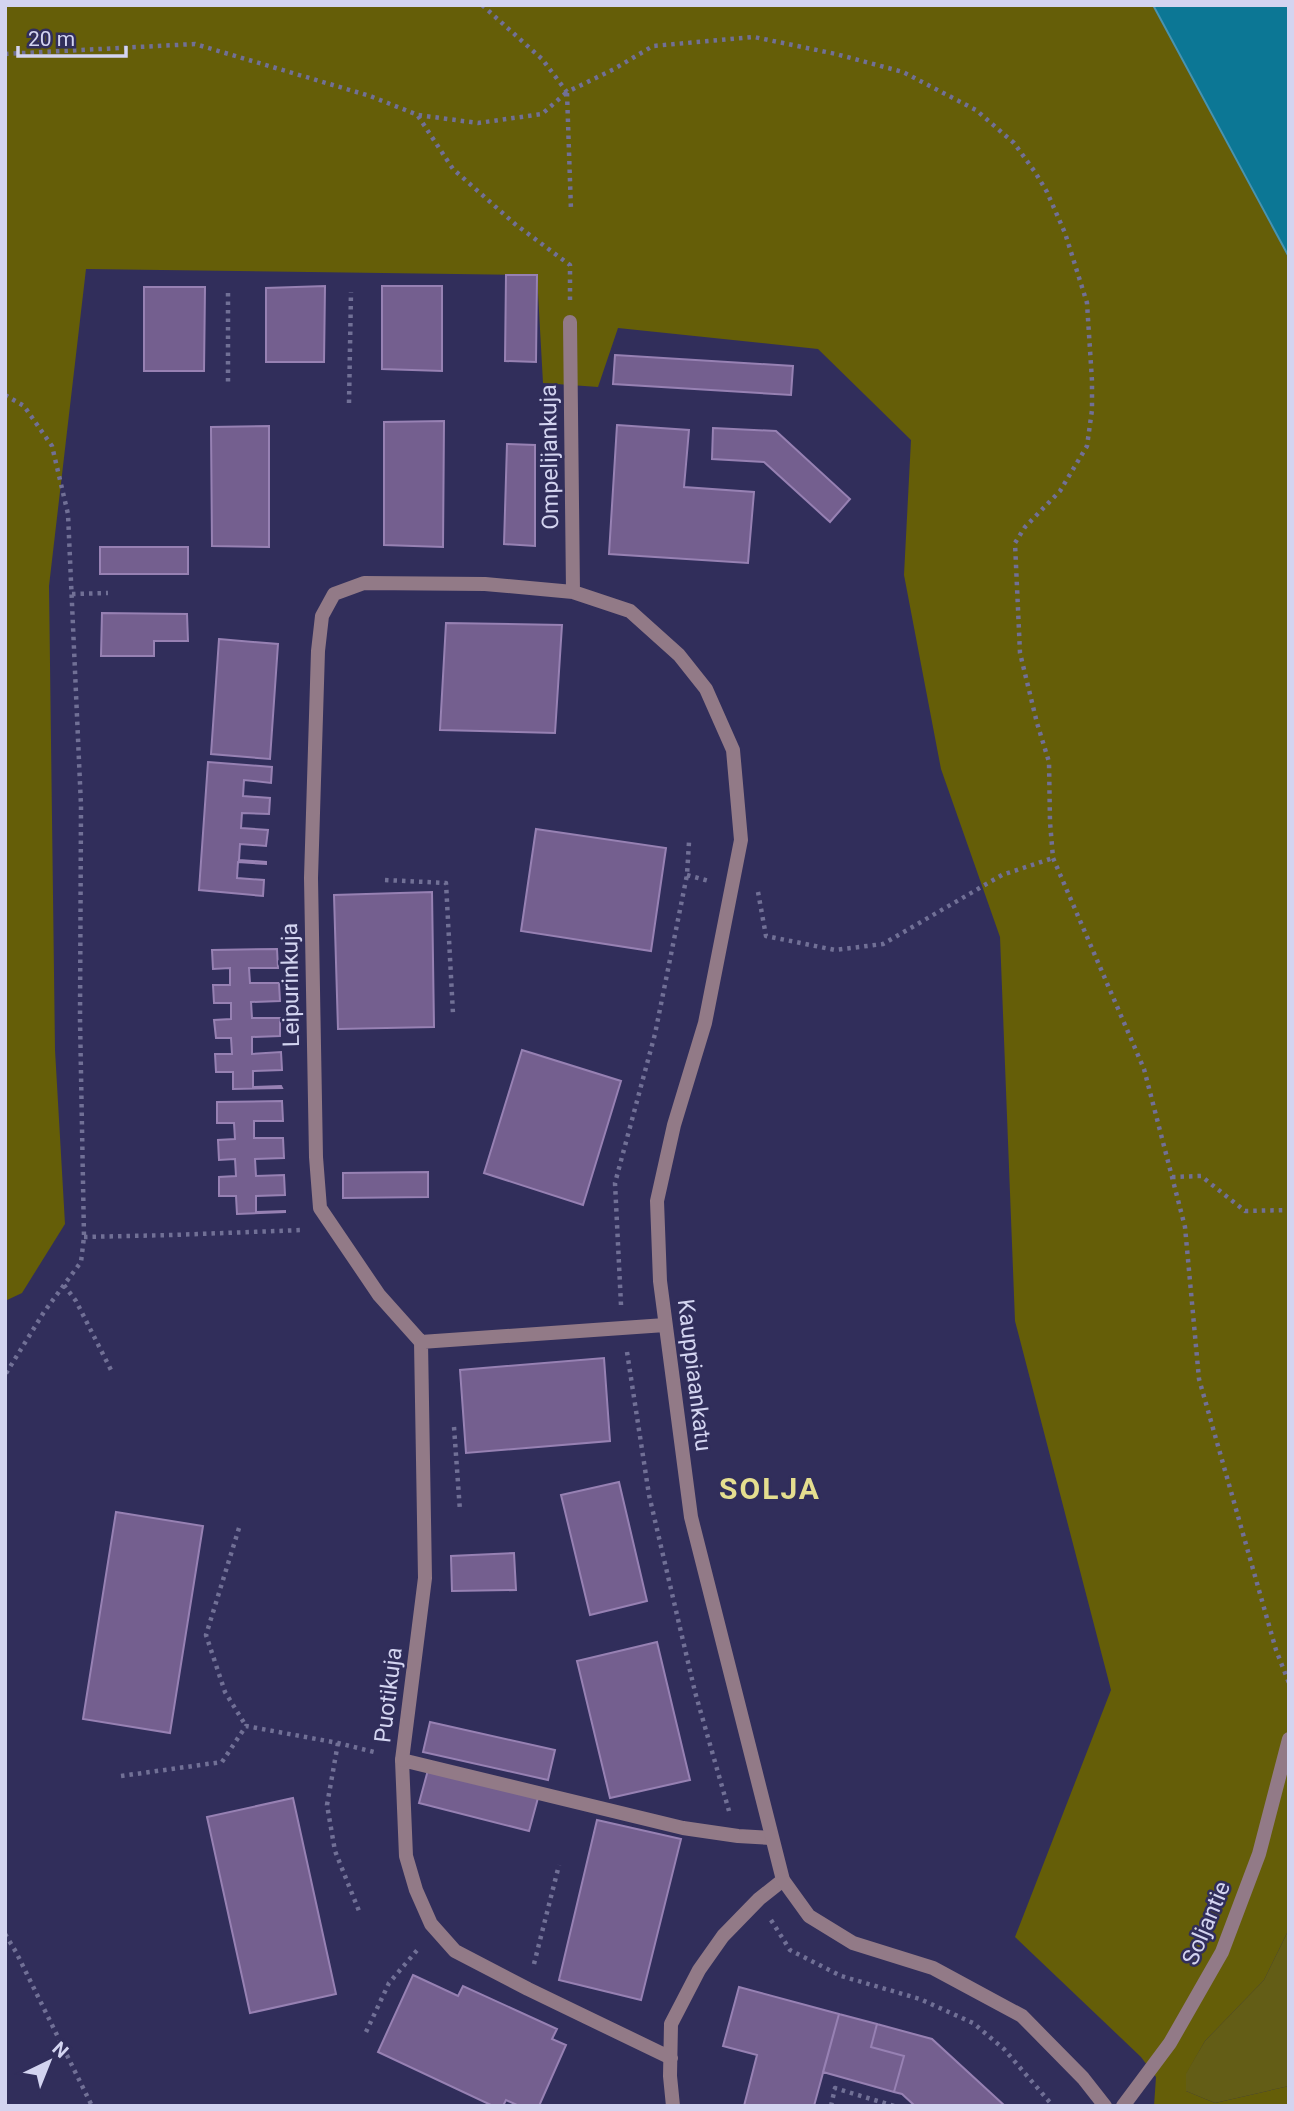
<svg xmlns="http://www.w3.org/2000/svg" width="1294" height="2111" font-family="Roboto,sans-serif">
  <style>
    .green { fill: #635d16 }
    .forest { fill: #655e08 }
    .water { fill: #0c7795; stroke: #4893b0; stroke-width: 2 }
    .building { fill: #745f8f; stroke: #9781b3; stroke-width: 2 }
    .lines { fill: none; stroke-linecap: round; stroke-linejoin: round }
    .path { stroke: #717096; stroke-width: 4.5; stroke-dasharray: 3.5 5; stroke-linecap: butt }
    .lane { stroke: #927a87; stroke-width: 14 }
    .street { stroke: #927a87; stroke-width: 14 }
    .labels { text-anchor: middle; stroke-width: 5; stroke-linejoin: round; paint-order: stroke }
    .street-label { font-size: 23px; fill: #d3d4f0; stroke: #312e5b }
    .district-label { font-size: 30px; font-weight: bold; letter-spacing: 2px; fill: #e5de8f; stroke: #312e5b }
  </style>
  <rect width="100%" height="100%" fill="#312e5b"/>
  <path class="green" d="M1289,1929V2086L1215,2103L1186,2091V2073L1205,2041L1264,1980Z"/>
  <path class="forest" d="M5,5H1153L1289,257V1929L1264,1980L1205,2041L1186,2074V2091L1215,2103L1289,2086V2106H1154L1156,2077L1141,2057L1015,1937L1111,1690L1015,1321L1000,937L941,769L904,575L911,440L818,349L618,328L598,387L543,383L537,275L86,269L49,586L55,1050L65,1224L22,1293L5,1301Z"/>
  <path class="water" d="M1153,5H1289V257Z"/>
  <path class="building" d="M506,275H537L536,362L505,361Z
    M325,286L324,362H266V288Z
    M382,286H442V371L382,369Z
    M144,287H205L204,371H144Z
    M615,355L793,366L791,395L613,384Z
    M444,421L443,547L384,545V422Z
    M617,425L689,430L684,487L754,492L748,563L609,554Z
    M269,426V547L212,546L211,427Z
    M713,428L776,431L850,499L830,522L764,462L712,459Z
    M507,444L535,445V546L504,544Z
    M100,547H188V574H100Z
    M102,613L187,614L188,641H154V656H101Z
    M446,623L562,625L555,733L440,730Z
    M219,639L278,644L270,759L211,754Z
    M208,762L272,767L271,783L244,780L243,796L270,798L269,814L242,813L241,828L268,830L266,846L240,844L239,860L266,862V864L238,862L237,878L264,880L263,896L199,890Z
    M536,829L666,848L651,951L521,931Z
    M432,892L434,1027L338,1029L334,895Z
    M277,949L278,968H249L250,983H279L280,1001L251,1002L252,1018H280V1036L252,1037V1054L281,1052L282,1070L253,1071V1087L281,1086L282,1088L233,1089V1072H216L215,1054H232L231,1038H216L214,1020L231,1019V1003H214L213,985H230V968L213,969L212,950Z
    M522,1050L621,1081L583,1205L484,1173Z
    M282,1101L283,1121H254V1138H283L284,1158L255,1159L256,1176L284,1175L285,1195L256,1196V1212L285,1211V1212L237,1214L236,1196H219V1177L236,1176L235,1159L219,1160L218,1140L235,1139L234,1123H217V1102Z
    M428,1172V1197L343,1198V1173Z
    M604,1358L610,1441L466,1453L460,1370Z
    M619,1482L647,1601L590,1615L561,1495Z
    M116,1512L203,1526L170,1733L83,1719Z
    M514,1553L516,1590L452,1591L451,1556Z
    M657,1642L690,1780L610,1798L577,1661Z
    M430,1722L555,1750L548,1780L423,1752Z
    M428,1770L538,1798L529,1831L419,1803Z
    M293,1798L336,1994L250,2013L207,1817Z
    M597,1820L681,1839L641,2000L559,1980Z
    M413,1975L458,1996L463,1986L557,2029L552,2039L566,2045L539,2106H519L506,2100L503,2106H493L378,2052Z
    M739,1987L839,2014L814,2106H744L757,2055L723,2046Z
    M839,2014L877,2024L871,2047L904,2056L894,2092L823,2072Z
    M877,2024L932,2039L1005,2106H915L902,2094L894,2092L904,2056L871,2047Z"/>
  <g class="lines">
    <path class="path" d="M482,5L542,59L567,92L614,69L653,46L754,37L836,54L903,72L976,110L1014,143L1035,172L1047,192L1065,233L1087,303L1092,381V410L1087,446L1060,491L1025,527L1015,543L1020,653L1037,723L1049,762L1050,822L1053,858L1144,1069L1185,1227L1199,1379L1276,1650L1289,1683
      M5,54L195,44L370,96L418,115L478,123L542,114L567,92
      M567,93L571,210
      M418,116L453,169L515,224L570,265V300
      M228,293V385
      M5,395L24,406L52,446L68,514L81,806L80,1019L84,1237L81,1262L44,1312L5,1375
      M349,403L351,292
      M72,594L108,593
      M687,875L709,881
      M385,880L446,883L453,1014
      M758,892L766,936L835,950L883,944L1002,875L1053,858
      M1172,1177L1201,1176L1245,1211L1289,1210
      M84,1237L172,1235L303,1230
      M64,1285L76,1301L112,1372
      M621,1305L615,1183L655,1034L687,875L689,842
      M627,1352L649,1495L695,1692L729,1811
      M454,1427L460,1511
      M239,1528L206,1635L225,1692L246,1726
      M338,1743L327,1805L335,1851L359,1911
      M121,1776L222,1762L246,1726L338,1743L378,1753
      M771,1920L790,1950L841,1976L920,1999L973,2023L1004,2049L1053,2106
      M5,1934L16,1952L92,2106
      M534,1964L559,1865
      M366,2032L389,1983L419,1948
      M831,2106L835,2088L894,2106"/>
    <path class="lane" d="M671,2058L528,1989L455,1951L431,1924L416,1890L406,1856L402,1760L683,1828L738,1836L771,1838
      M673,2106L670,2076L671,2024L699,1970L723,1936L759,1899L783,1880"/>
    <path class="street" d="M570,322L573,592
      M665,1325L421,1342L379,1295L320,1208L316,1157L311,878L318,651L322,616L334,594L364,583L485,584L573,592L630,611L679,655L706,689L733,750L741,840L705,1023L674,1125L657,1201L660,1281L691,1517L783,1880L809,1916L853,1943L933,1968L1022,2016L1083,2078L1105,2106
      M402,1760L425,1578L421,1342
      M1123,2106L1170,2043L1222,1952L1259,1854L1289,1739"/>
  </g>
  <g class="labels">
    <g class="street-label">
      <text transform="translate(549 457) rotate(-91)" y="8">Ompelijankuja</text>
      <text transform="translate(290 985) rotate(-91)" y="8">Leipurinkuja</text>
      <text transform="translate(695 1375) rotate(83)" y="8">Kauppiaankatu</text>
      <text transform="translate(388 1695) rotate(-83)" y="8">Puotikuja</text>
      <text transform="translate(1206 1923) rotate(-67)" y="8">Soljantie</text>
    </g>
    <g class="district-label">
      <text x="770" y="1499">SOLJA</text>
    </g>
  </g>
  <rect width="1294" height="2111" fill="none" stroke="#d3d4f0" stroke-width="14"/>
  <g transform="translate(49 2062) rotate(43)" stroke="#312e5b" stroke-width="5" paint-order="stroke">
  <path d="M0-5L12 26L0 18L-12 26Z" fill="#d3d4f0"/>
  <text y="-10" font-size="19" font-weight="bold" text-anchor="middle" fill="#d3d4f0">N</text>
  </g>
  <path d="M18 46v10h108v-10" fill="none" stroke="#d3d4f0" stroke-width="3.5"/>
  <text x="28" y="46" font-size="21" fill="#d3d4f0" stroke="#312e5b" stroke-width="5" paint-order="stroke">20 m</text>
</svg>
